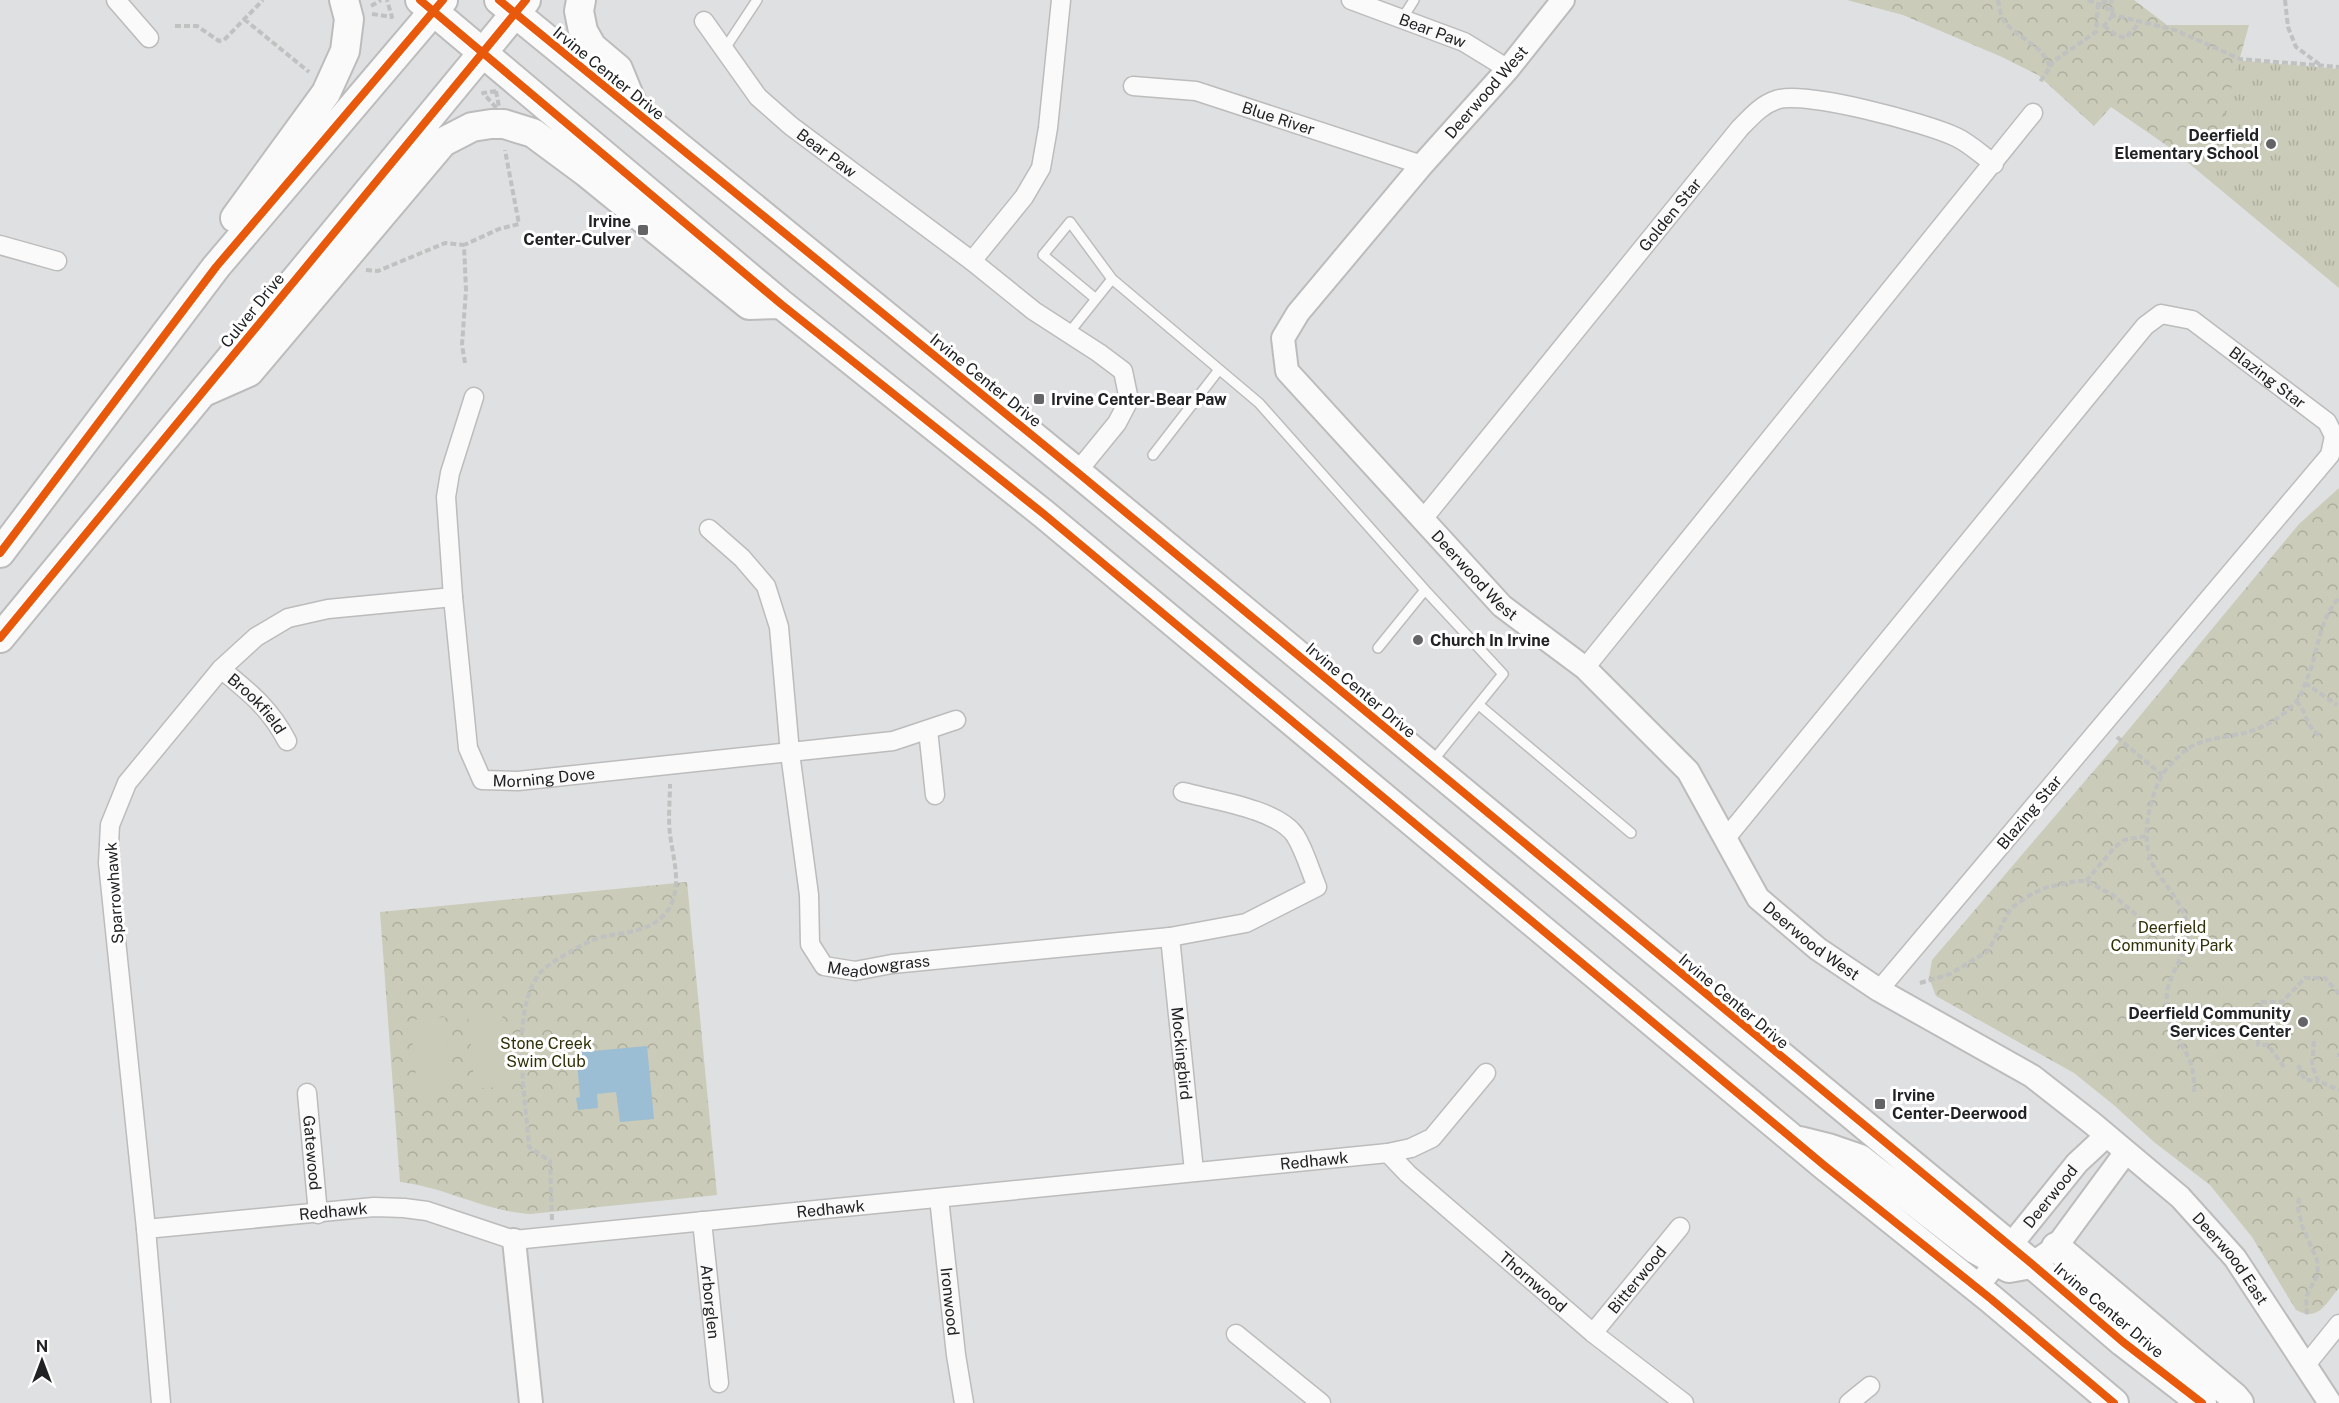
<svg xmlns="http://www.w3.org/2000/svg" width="2339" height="1403" font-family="'Public Sans',sans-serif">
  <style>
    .grass { fill: url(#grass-tufts) }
    .park { fill: url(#park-crowns) }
    .garden { fill: #cacbb8 }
    .water { fill: #9cbed4 }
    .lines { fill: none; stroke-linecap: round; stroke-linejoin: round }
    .service-casing { stroke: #bcbcbd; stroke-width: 12 }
    .minor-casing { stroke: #bcbcbd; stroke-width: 21 }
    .tertiary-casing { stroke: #bcbcbd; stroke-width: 26 }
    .primary-casing { stroke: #bcbcbd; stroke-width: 32 }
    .path { stroke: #c0c1c1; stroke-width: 4; stroke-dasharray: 6 3; stroke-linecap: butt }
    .service { stroke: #fafafa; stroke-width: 9 }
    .minor { stroke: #fafafa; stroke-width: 18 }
    .tertiary { stroke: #fafafa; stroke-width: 22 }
    .primary { stroke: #fafafa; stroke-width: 28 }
    .cycleway-casing { stroke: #fff; stroke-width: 11 }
    .cycleway { stroke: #e8590c; stroke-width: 8 }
    .poi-dot { fill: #646466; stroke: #fff; stroke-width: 2 }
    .labels { text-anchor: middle; stroke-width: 6; stroke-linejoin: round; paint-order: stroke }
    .street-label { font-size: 16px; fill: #212223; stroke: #fff }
    .poi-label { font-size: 16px; font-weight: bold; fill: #212223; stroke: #fff; text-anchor: end }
    .park-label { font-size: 16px; fill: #303108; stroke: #fff }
  </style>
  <defs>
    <pattern id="grass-tufts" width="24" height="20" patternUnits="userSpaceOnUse" patternTransform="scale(1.5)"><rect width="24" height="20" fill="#cacbb8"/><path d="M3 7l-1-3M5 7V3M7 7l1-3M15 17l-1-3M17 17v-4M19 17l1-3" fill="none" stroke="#adae9e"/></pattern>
    <pattern id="park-crowns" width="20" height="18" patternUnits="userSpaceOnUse" patternTransform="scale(1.5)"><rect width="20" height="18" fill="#cacbb8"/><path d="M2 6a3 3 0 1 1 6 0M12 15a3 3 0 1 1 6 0" fill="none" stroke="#adae9e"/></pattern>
  </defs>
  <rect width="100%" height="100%" fill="#dfe0e1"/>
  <path class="grass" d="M2234,60L2339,69V288L2121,107Z"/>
  <path class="park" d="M1847,0H2134L2167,25H2249L2220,129L2185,158L2111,107L2094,126L2038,75L2002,57L1903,15Z
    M2339,488V1288C2325,1304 2319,1322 2296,1310L2252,1237L2210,1185L2154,1142L2115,1106L2074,1073L1936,996L1929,978L1932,960L2115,746L2299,524Z
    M687,882L717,1195L530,1214C484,1211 445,1187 400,1182L380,912Z"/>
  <path class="garden" d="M502,1012L509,1086L475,1089L468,1015Z
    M445,1017L452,1091L418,1094L410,1020Z"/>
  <path class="water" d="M647,1046L654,1119L620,1122L616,1092L597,1094L598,1108L578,1110L576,1098L580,1097L576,1050L592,1048L593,1051Z"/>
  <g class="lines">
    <defs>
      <path id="service" d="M1402,19L1414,0
        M724,50L757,0
        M1096,299L1043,255L1070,222L1112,279
        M1068,334L1112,279L1259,403L1425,590L1503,674L1431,763
        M1153,455L1218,371
        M1378,648L1425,590
        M1479,705L1631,833"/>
      <g id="minor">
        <path d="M116,0L149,38"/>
        <path d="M1061,0L1048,128L1041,168L1024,197L972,261L1034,311L1099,353L1123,371L1129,400L1117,423L1077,472"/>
        <path id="s1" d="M1351,0L1464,42L1508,69"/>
        <path id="s2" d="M704,21L758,97L791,126L972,261"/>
        <path id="s3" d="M1133,86L1196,91L1422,165"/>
        <path d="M0,245L57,261"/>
        <path id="s4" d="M474,397L450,473L446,497L453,597L468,748L482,780L518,781L893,741L956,720"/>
        <path id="s5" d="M1423,519L1740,128C1751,117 1761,105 1776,100C1805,90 1926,123 1956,137C1969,143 1982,155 1994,164"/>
        <path id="s6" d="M709,529L742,558L766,586L779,627L790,753L809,895L810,944L824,966L855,971L892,964L1170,937L1246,923L1317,887C1310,870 1305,851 1295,835C1277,809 1213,800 1183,792"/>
        <path d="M1585,668L2033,113"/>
        <path id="s7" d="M221,669C249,692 270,708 287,741"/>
        <path d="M928,730L935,795"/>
        <path id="s8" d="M1726,838L2145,326L2161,314L2192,320L2327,422L2334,436L2330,455L1879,990"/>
        <path id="s9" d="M1170,937L1194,1171"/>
        <path id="s10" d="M307,1093L318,1214"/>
        <path id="s11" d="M1388,1153L1408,1174L1593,1333L1684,1403"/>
        <path id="s12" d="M939,1198L956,1355L964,1403"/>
        <path id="s13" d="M702,1221L719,1383"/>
        <path id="s14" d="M146,1229L374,1207L404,1208L427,1211L514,1240L1388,1153L1411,1148L1432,1138L1486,1073"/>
        <path id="s15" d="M1593,1333L1680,1227"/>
        <path d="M1236,1334L1321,1403"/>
        <path d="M2305,1366L2339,1324"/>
        <path d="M161,1403L146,1229L108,863L110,825L127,783L221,669L256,637L288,618L328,609L453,597"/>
        <path d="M1849,1403L1870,1386"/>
      </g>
      <g id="tertiary">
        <path id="s16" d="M1563,0L1508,69L1422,165L1298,313L1283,338L1287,371L1502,606L1585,668L1688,771L1758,898L1818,949L1879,990L2032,1076L2092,1123L2180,1197L2235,1258L2330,1403"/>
        <path d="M514,1240L531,1403"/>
        <path d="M2032,1264L2056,1247L2126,1152"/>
        <path id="s17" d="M1976,1288L2077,1163L2106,1136"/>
      </g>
      <path id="primary" d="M420,0L781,304L1045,515L1825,1166L1991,1299L2114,1403
        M499,0L1077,472L2032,1264L2123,1342L2202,1403
        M581,0L579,11L583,31L592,47L618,69L634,108
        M235,218L326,93L345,51L349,19L344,0
        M206,391L249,372L443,142L472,127L491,124H504L533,133L587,173L749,305L781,304
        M0,553L216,267L443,0
        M0,638L526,0
        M1800,1141L1828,1148L1860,1159L1975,1249L2009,1268L2032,1264
        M2056,1247L2234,1397L2239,1403"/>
    </defs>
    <use href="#service" class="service-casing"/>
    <use href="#minor" class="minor-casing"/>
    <use href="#tertiary" class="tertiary-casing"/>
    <use href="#primary" class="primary-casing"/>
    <path class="path" d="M1998,0C1999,6 2000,13 2003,19C2015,38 2043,44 2050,67L2040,82
      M2088,0L2106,7L2113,15L2175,30L2240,59L2339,67
      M2285,0L2288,27L2296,47L2319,64
      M371,6L381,0
      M372,14L392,17L387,0
      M244,19L309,72
      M175,26H197L219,41L224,40L263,0
      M2104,26L2116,35L2125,38L2136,27L2138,21
      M2103,27L2113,15L2111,0
      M2050,67L2054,61L2096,32L2098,4L2110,0
      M496,91L500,112L483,93Z
      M366,270L378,271L445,243L464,245
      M465,363L462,345L466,290L464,245L499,229L519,224L505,150
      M2305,683L2337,705
      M2296,701C2309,714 2304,727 2322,737
      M2117,737L2162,775
      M2086,881L2115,847L2124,840L2147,836
      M1920,983L1950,974L1988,951L2011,908L2033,893L2048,887L2076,881H2086L2113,895L2155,931L2186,939
      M2258,1037L2276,1038
      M2272,1038L2273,1028
      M2314,1041L2312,1065L2318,1081L2339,1090
      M2337,1055H2339
      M2298,1065L2305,1080L2318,1081
      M2284,1067L2268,1045H2258L2260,1002H2282L2305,978H2325L2339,994
      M2194,1092C2194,1083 2194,1073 2191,1064C2182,1038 2162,1027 2167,993C2170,970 2191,950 2187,924C2182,901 2164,885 2153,865C2140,840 2149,800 2161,777C2165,769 2173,762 2179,756C2198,736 2227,739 2251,731C2268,726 2288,713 2299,698C2302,693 2304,686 2306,681C2319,653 2317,622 2339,598
      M2299,1198L2298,1209L2302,1226L2317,1260L2318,1274L2306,1297L2307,1315
      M552,1220L550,1161L529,1147C526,1101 509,1011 540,973C548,964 560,958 570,952C581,945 595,938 607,936C628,932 655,930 668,910C683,887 673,859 670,834C668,818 670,800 670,784"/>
    <use href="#service" class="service"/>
    <use href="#minor" class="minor"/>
    <use href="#tertiary" class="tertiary"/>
    <use href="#primary" class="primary"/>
    <defs>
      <path id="cycleway" d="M420,0L781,304L1045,515L1825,1166L1991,1299L2114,1403
        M499,0L1077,472L2032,1264L2123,1342L2202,1403
        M0,553L216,267L443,0
        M0,638L526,0"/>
    </defs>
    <use href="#cycleway" class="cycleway-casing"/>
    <use href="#cycleway" class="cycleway"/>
  </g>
  <g class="poi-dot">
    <circle cx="2271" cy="144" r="6"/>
    <rect x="637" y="224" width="12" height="12" rx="3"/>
    <rect x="1033" y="393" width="12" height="12" rx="3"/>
    <circle cx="1418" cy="640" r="6"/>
    <circle cx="2303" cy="1022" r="6"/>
    <rect x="1874" y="1098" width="12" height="12" rx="3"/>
  </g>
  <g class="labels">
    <g class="street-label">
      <text dy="6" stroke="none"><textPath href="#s1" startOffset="87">Bear Paw</textPath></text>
      <text transform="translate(609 73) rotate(39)" y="6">Irvine Center Drive</text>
      <text transform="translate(1486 92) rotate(-49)" y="6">Deerwood West</text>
      <text dy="6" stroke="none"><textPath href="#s3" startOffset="150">Blue River</textPath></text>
      <text dy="6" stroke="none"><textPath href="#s2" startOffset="182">Bear Paw</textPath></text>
      <text dy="6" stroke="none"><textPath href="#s5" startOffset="392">Golden Star</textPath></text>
      <text transform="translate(252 310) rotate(-51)" y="6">Culver Drive</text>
      <text dy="6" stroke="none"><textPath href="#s8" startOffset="808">Blazing Star</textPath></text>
      <text transform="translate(986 380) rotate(39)" y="6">Irvine Center Drive</text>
      <text dy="6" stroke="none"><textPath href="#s16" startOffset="750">Deerwood West</textPath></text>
      <text transform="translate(1361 690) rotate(40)" y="6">Irvine Center Drive</text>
      <text dy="6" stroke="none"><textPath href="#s7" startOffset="50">Brookfield</textPath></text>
      <text dy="6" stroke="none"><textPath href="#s4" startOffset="453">Morning Dove</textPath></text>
      <text transform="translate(2029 812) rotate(-50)" y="6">Blazing Star</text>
      <text transform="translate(114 893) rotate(-94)" y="6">Sparrowhawk</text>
      <text dy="6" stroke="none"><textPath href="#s16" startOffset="1254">Deerwood West</textPath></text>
      <text dy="6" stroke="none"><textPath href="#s6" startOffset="524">Meadowgrass</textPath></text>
      <text transform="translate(1734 1001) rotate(40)" y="6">Irvine Center Drive</text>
      <text dy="6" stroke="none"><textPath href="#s9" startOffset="117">Mockingbird</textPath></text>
      <text dy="6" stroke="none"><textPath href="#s10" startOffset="60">Gatewood</textPath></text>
      <text dy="6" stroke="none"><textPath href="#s14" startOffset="1178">Redhawk</textPath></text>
      <text dy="6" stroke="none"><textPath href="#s17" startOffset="118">Deerwood</textPath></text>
      <text dy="6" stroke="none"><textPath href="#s14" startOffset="692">Redhawk</textPath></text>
      <text dy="6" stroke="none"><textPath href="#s14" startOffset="188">Redhawk</textPath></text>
      <text dy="6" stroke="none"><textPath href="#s16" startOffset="1784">Deerwood East</textPath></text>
      <text dy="6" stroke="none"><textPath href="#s15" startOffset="69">Bitterwood</textPath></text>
      <text dy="6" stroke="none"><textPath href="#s11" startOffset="194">Thornwood</textPath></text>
      <text dy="6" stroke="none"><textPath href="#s12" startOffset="104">Ironwood</textPath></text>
      <text dy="6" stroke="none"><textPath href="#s13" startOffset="81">Arborglen</textPath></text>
      <text transform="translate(2109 1310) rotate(40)" y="6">Irvine Center Drive</text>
    </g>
    <g class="poi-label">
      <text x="2259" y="141">Deerfield<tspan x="2259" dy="18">Elementary School</tspan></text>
      <text x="631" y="227">Irvine<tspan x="631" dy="18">Center-Culver</tspan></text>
      <text x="1051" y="405" text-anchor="start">Irvine Center-Bear Paw</text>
      <text x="1430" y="646" text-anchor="start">Church In Irvine</text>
      <text x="2291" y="1019">Deerfield Community<tspan x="2291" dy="18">Services Center</tspan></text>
      <text x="1892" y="1101" text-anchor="start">Irvine<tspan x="1892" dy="18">Center-Deerwood</tspan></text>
    </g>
    <g class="park-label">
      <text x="2172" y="933">Deerfield<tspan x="2172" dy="18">Community Park</tspan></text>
      <text x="546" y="1049">Stone Creek<tspan x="546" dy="18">Swim Club</tspan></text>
    </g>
  </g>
  <g transform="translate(42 1361)" stroke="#ffffff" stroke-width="4.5" paint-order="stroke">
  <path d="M0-4.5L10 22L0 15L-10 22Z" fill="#212223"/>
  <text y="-9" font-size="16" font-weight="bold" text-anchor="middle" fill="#212223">N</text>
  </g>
</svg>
